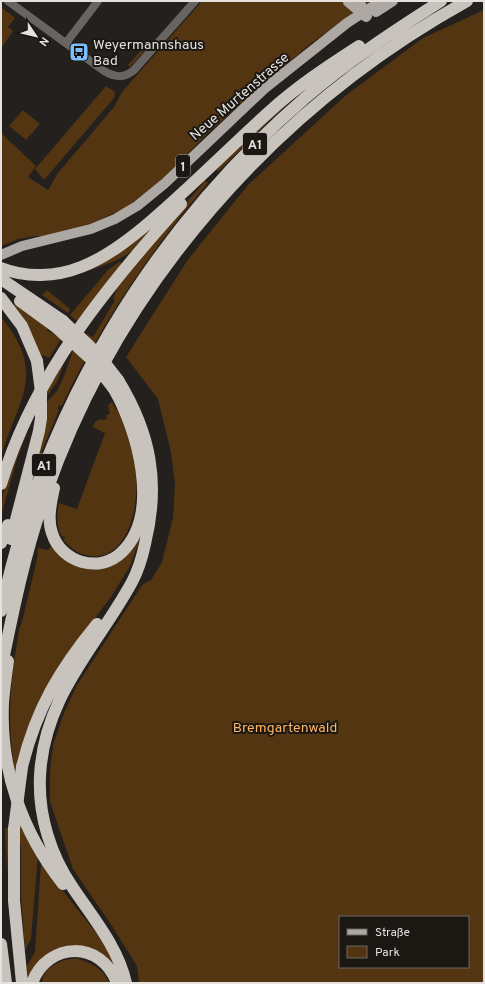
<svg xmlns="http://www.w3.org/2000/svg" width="485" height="984" font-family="Overpass,sans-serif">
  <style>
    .green { fill: #533512; fill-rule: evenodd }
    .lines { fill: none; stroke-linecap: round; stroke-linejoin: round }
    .minor { stroke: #676462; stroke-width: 8 }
    .primary { stroke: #ada8a4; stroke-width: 10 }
    .motorway { stroke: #c9c3be; stroke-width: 12 }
    .motorway-bridge { stroke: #c9c3be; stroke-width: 12 }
    .labels { text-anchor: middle; stroke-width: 4; stroke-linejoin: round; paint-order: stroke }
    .shield { fill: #1b1713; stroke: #a8a4a2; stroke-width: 1 }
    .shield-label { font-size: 13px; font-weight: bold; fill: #e4e1df }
    .poi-label { font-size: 14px; fill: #e4e1df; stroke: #1b1713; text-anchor: start }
    .street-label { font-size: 14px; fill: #e4e1df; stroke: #1b1713 }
    .park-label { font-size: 14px; fill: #ffb462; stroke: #1b1713 }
  </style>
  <rect width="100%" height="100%" fill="#24201d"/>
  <path class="green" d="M202,1H372L310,44L208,133L166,176L127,207L82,228L51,236H36L18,239L1,246V133L36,166L28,177L48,190L58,173L114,107L122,92Z
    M1,7L15,18L8,27L13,31L2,47Z
    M484,10V983H139L137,966L112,926L73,869L50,802V771L53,745L64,713L77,685L142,585L151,580L162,562L173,518L175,484L171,452L158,399L126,357L187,261L248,185L345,96L423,38ZM340,917H468V967H340Z
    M154,40L130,67L128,65L146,45Z
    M106,86L115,92L114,98L44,180L35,169Z
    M299,94L268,122L218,172L217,169L256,128Z
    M23,110L40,124L26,140L9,126Z
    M205,181L208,183C150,251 102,323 63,403L61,406L59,405L58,409L59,410L38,460L47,402L57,391L64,376L80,331L93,337L115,300L113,299L120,279Z
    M163,216C152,227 144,240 133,250C113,266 81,272 57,277Z
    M119,262L122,263L77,321L70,315L108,270Z
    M47,290L70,309L68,313L42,295Z
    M15,304L48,327L47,330L61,339L49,358L43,355L41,358C35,339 27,321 14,306Z
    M1,317C48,375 18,398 1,457Z
    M70,347L57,382L47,396V388Z
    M112,402L116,410L118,409C125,425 131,441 135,458C140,487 136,549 100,556C85,558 72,551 63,539L65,538L64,536L62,537C57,528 56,514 59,503L77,509L105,433L93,427L95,422L100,419L101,420L107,419L106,415L110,414L108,405Z
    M31,422L17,459L1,516C1,482 17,452 31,422Z
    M141,524V536L130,566L111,597L73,647L16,778C6,724 10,683 19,630L22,622L37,559L38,548L48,550L51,546L50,541L54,546L104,565Z
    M19,816L38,855L31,939L25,950L21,896V846L18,835Z
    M9,827L7,873L5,829Z
    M41,863L104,943L115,962L114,970L70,948L28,980L27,966L35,952Z
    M75,958C90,962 103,968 109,983H42C43,966 62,960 75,958Z"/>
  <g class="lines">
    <path class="minor" d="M8,1L104,71C114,77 124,79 134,70L195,1
      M66,43L98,1"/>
    <path class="primary" d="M359,1L367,16
      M348,2L366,17
      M376,12L393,1
      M1,255L22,246L91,229L115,219L137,206L164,184L264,89L347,23L381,1"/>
    <path class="motorway" d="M1,268C26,278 56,277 81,267C107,257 130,239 151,221C192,186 229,148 269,112C296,87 328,66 359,46
      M1,279L63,321
      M1,298L22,326L37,361
      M20,301L57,328
      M118,380C151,434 160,483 145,544C142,558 139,569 132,582C96,648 44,695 40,776C38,816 51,856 73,888C93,918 118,947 126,983
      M1,484C34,375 106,287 181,204
      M54,488C51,502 47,519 52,533C61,563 100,574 122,552C162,513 137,429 114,389
      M11,539L39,431L41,418
      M1,543L8,525
      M1,611C43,412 151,231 305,98C348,61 394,31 441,1
      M8,661C6,675 4,689 3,703C0,770 22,832 63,884
      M1,670C13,611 25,551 46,493C119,284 274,108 467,1
      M22,767C36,709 60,669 97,624
      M14,829V901L22,983
      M1,944L6,983
      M32,983C48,941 101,940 117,983"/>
    <path class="motorway-bridge" d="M63,321L97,353L118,380
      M57,328L91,359L114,389
      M37,361L41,392V418
      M14,829L22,767"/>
  </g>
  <defs>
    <symbol id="bus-square" viewBox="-11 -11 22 22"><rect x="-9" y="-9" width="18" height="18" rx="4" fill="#7cbef9" stroke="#1b1713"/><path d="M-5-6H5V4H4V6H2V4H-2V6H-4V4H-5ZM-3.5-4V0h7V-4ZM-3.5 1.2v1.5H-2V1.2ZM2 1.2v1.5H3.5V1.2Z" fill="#111"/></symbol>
  </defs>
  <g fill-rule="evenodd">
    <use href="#bus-square" x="68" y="41" width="22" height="22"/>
  </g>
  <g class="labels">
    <g class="shield">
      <rect x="243" y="133" width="24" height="22" rx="3"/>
      <rect x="176" y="155" width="14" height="22" rx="3"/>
      <rect x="32" y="454" width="24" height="22" rx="3"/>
    </g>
    <g class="shield-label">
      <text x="255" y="149">A1</text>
      <text x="183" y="171">1</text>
      <text x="44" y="470">A1</text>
    </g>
    <g class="poi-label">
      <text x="93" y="49">Weyermannshaus<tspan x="93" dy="16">Bad</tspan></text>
    </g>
    <g class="street-label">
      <text transform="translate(239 96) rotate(-41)" y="5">Neue Murtenstrasse</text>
    </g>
    <g class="park-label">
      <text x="285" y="732">Bremgartenwald</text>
    </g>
  </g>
  <rect width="485" height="984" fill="none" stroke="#e4e1df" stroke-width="4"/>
  <rect x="339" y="916" width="130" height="52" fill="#1b1713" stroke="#6b6865"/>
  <rect x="347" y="929" width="20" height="6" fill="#ada8a4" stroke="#6b6865"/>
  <text x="375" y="936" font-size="12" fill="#e4e1df">Straße</text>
  <rect x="347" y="946" width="20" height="12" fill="#533512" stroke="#6b6865"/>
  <text x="375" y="956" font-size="12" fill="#e4e1df">Park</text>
  <g transform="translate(36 36) rotate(125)" stroke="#1b1713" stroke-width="3" paint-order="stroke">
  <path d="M0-3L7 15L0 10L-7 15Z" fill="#e4e1df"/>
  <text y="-6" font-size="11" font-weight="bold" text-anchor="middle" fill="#e4e1df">N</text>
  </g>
</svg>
